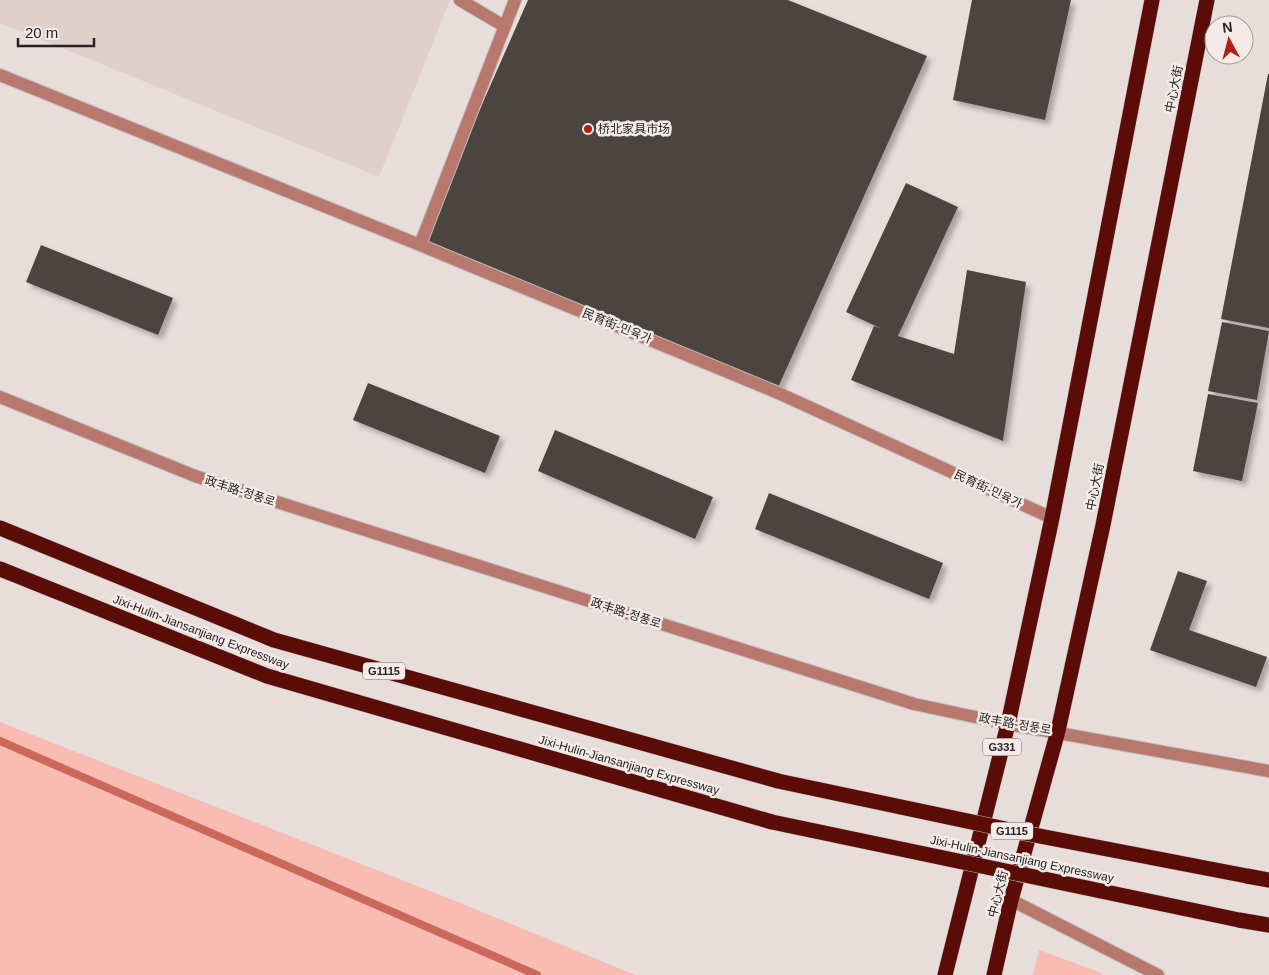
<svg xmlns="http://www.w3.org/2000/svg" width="1269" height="975" font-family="Arial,'Noto Sans SC','Noto Sans KR',sans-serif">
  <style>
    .built { fill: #e1cfcc }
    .green { fill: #f8bcb2 }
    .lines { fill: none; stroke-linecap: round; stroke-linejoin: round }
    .stream { stroke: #ca6859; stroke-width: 8 }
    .building { fill: #4c4443; filter: url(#shadow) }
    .minor-casing { stroke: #c4bcbb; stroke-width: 14 }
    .highway-casing { stroke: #c4bcbb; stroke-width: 16 }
    .minor { stroke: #b9786d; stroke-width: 12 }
    .highway { stroke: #5c0c06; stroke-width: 15 }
    .highway-bridge-casing { stroke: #c4bcbb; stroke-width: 16; stroke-linecap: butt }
    .highway-bridge { stroke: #5c0c06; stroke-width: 15 }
    .poi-dot { fill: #b02114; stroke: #f4ebe9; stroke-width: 2 }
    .labels { text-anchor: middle; stroke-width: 5; stroke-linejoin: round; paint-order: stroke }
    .shield { fill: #f4ebe9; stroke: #645f5e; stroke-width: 1 }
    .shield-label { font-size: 11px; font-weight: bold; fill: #272322 }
    .street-label { font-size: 12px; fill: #272322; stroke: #f4ebe9 }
    .poi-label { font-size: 12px; fill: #272322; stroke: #f4ebe9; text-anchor: start }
  </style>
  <defs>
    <filter id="shadow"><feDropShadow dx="4.5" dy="4.5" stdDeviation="2.5" flood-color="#0004"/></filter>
  </defs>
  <rect width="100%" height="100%" fill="#e7dedc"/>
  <path class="built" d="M0,0H450L379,177L0,23Z"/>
  <path class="green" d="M0,722L458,902L635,975H0Z
    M1039,950L1102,973V975H1033Z"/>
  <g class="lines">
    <path class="stream" d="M0,741L537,975"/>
  </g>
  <path class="building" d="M528,0H788L927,56L776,392L420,245Z
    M972,0H1071L1045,120L953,100Z
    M1268,74H1269V328L1221,319Z
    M906,183L958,207L898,336L954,354L967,270L1026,282L1003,441L851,380L874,326L882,329L846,312Z
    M41,245L173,298L158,335L26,282Z
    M1222,322L1269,331L1257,400L1208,391Z
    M368,383L500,436L485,473L353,420Z
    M1208,394L1258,403L1242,481L1193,471Z
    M555,430L713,497L695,539L538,471Z
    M769,493L943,563L929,599L755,529Z
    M1178,571L1207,581L1189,630L1267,657L1256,687L1150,650Z"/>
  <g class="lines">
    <defs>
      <path id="minor" d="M460,0L504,26
        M515,0L420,245L776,392L1052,518
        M0,75L420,245
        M0,397L195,476L914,704L1008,724L1269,771
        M1011,900L1158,975"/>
      <path id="highway" d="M0,528L274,640L778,781
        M0,569L267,676L772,822
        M1247,876L1269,880
        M1239,920L1269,925
        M945,975L1008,724L1052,518L1152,0
        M994,975L1011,900L1058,731L1103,525L1207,0"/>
    </defs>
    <use href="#minor" class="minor-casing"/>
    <use href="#highway" class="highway-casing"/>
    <use href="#minor" class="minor"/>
    <use href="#highway" class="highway"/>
    <defs>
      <path id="highway-bridge" d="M778,781L1024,833L1247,876
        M772,822L1239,920"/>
    </defs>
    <use href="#highway-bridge" class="highway-bridge-casing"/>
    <use href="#highway-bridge" class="highway-bridge"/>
  </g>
  <circle class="poi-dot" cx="588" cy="129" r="5"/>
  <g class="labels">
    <g class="shield">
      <rect x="363" y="662.5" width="42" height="17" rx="4"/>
      <rect x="983" y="738.5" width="38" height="17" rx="4"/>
      <rect x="991" y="822.5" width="42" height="17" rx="4"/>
    </g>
    <g class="shield-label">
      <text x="384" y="675">G1115</text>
      <text x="1002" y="751">G331</text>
      <text x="1012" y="835">G1115</text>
    </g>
    <g class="street-label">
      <text transform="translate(1174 89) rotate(-79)" y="4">中心大街</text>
      <text transform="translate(617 326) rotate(22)" y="4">民育街-민육가</text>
      <text transform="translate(1095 487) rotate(-79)" y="4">中心大街</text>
      <text transform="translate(988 489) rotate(25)" y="4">民育街-민육가</text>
      <text transform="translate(240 491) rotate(18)" y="4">政丰路-정풍로</text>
      <text transform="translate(626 613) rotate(18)" y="4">政丰路-정풍로</text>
      <text transform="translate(201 632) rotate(21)" y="4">Jixi-Hulin-Jiansanjiang Expressway</text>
      <text transform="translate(1015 724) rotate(10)" y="4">政丰路-정풍로</text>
      <text transform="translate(629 765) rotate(16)" y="4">Jixi-Hulin-Jiansanjiang Expressway</text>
      <text transform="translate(1022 859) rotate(12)" y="4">Jixi-Hulin-Jiansanjiang Expressway</text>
      <text transform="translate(998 894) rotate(-76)" y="4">中心大街</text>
    </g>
    <g class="poi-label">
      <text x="598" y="133">桥北家具市场</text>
    </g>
  </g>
  <g transform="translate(1229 40) rotate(353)"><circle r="24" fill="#f4ebe9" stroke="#a29b99"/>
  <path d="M0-4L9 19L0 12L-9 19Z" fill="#b02114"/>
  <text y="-8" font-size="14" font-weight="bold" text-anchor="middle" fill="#272322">N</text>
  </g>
  <path d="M18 38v8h76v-8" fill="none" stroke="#272322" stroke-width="2.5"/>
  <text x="25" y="38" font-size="15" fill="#272322" stroke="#f4ebe9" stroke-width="4" paint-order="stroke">20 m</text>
</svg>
